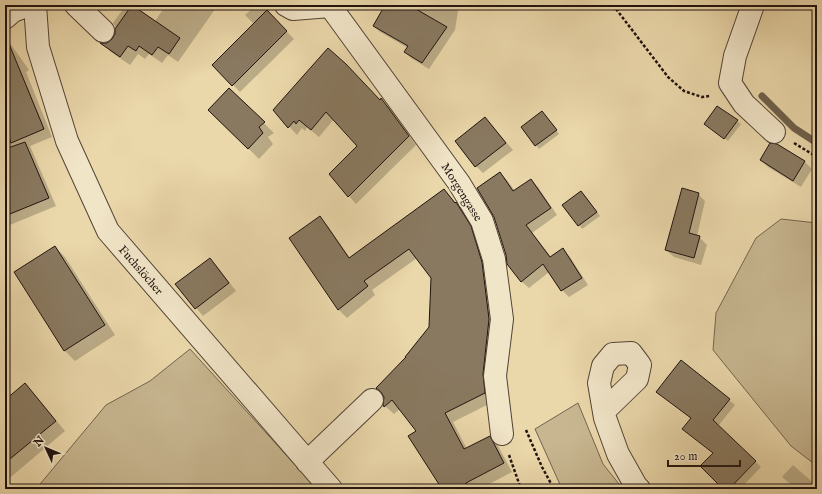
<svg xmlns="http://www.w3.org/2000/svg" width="822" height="494" font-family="'IM FELL English',serif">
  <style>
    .green { fill: #c7b690; stroke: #736450 }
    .shadow { fill: #0003 }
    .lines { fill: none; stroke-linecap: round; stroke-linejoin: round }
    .stream { stroke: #6f604c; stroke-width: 7 }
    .building { fill: #897960; stroke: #1f130f }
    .minor-casing { stroke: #524436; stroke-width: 24 }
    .path { stroke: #1f130f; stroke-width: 2.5; stroke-dasharray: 3 2; stroke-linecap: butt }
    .minor { stroke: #f1e5c8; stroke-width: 22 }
    .labels { text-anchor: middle; stroke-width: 3.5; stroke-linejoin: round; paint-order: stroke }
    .street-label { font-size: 12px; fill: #1f130f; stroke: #f1e5c8 }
  </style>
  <rect width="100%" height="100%" fill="#ead7aa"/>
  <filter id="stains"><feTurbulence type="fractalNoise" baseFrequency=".005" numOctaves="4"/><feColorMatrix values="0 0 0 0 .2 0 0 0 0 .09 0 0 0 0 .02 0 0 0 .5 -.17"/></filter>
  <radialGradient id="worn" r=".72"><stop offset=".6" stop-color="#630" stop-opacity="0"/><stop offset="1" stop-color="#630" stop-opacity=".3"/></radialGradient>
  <path class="green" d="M781,219L817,223V466L791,446L713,350L716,313L756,238Z
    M190,349L317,489H36L106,405L150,381Z
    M578,403L603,464L623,489H562L535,429Z"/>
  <path class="shadow" d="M126,5H132L155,21L166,5H218L178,62L168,55L162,63L149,54L145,59L138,54L130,65L111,52L103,44H107L113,40L116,34V28L113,23Z
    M256,5H260L294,39L240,92L213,65L254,24L245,15Z
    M387,5H459L455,30L429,69L411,58L405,52L408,48L380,32L374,26Z
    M5,36L29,70L26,72L52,137L30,146L56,206L5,227Z
    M229,89L274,133L268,137L273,144L259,159L209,110Z
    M381,100L389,107L416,145L356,204L349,196L359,146L334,119L319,137L307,127L305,131L302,128L297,135L274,110L380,101Z
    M717,107L741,124L728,141L705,124Z
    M542,112L559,134L539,149L536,145Z
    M485,118L513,150L483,173L476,166Z
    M776,145L805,162L812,169L801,187L768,167L761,160Z
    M500,173L507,180L515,191L531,180L538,187L557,215L532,233L551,257L563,250L570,257L588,285L569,297L562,290L549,272L529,288L521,281Z
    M444,190L464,212L479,236L490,271L493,402L453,422L467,449L490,437L498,446L512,472L480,489H445L417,431L400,409L394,414L385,406L430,328L432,278L417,258L372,290L375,295L347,318L338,309L320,218L328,226L350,258Z
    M698,194L705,201L697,236L699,237L707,245L701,265L674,257L666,250Z
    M585,196L600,216L582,229L564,205Z
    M55,247L65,257L115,335L75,361L65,351L15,273Z
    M210,259L217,266L236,291L203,316L177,285Z
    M25,385L35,395L65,431L5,482V401Z
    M658,392L729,400L735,405L718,426L761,467L740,489H724L714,454L691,419Z
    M793,465L817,486V489H796L782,477Z"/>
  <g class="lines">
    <path class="stream" d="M762,96L794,128L817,143"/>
  </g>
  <path class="building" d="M132,5L180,38L169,54L158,47L152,55L139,46L136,51L128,46L120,57L100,43H107L112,39L115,34V29Z
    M385,5H409L447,27L422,63L404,52L408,46L373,26Z
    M267,10L287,31L232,86L212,65Z
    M5,34L44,129L11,143L5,128Z
    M328,48L346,64L380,100L381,98L409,136L348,197L329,174L357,146L326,112L311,130L299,120L296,124L294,121L288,128L273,110Z
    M229,88L265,122L259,127L263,133L248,149L208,110Z
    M717,106L738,120L724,139L704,124Z
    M542,111L557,130L535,146L521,127Z
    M485,117L506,143L475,167L455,141Z
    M25,142L49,198L5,216V149Z
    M770,143L777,144L805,161L793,181L760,160Z
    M500,172L513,191L531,179L551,208L526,225L550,257L563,248L582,278L561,291L543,264L521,282L507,264L506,255L494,217L477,188Z
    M682,188L699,193L689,233L700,236L694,258L665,250Z
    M444,189L455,203L456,202L471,226L482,262L489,319L483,374L485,393L445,413L464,449L490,436L504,463L466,483L468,489H442L408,436L416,431L392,400L384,407L383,405L384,397L381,392L376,388L406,357H405L429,327L431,278L409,249L364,281L368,286L338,310L289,238L320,216L349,258Z
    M581,191L597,212L578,226L562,205Z
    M55,246L105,325L64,351L14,272Z
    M210,258L229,283L195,309L175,284Z
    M681,360L730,399L713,420L756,461L729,489H723L700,466L713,453L682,429L691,418L656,392Z
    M25,383L56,421L5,463V400Z"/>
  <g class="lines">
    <defs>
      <path id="minor" d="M35,5L38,47L67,141L108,231L331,489
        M76,5L103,31
        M286,5L293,9L330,6L333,5
        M753,5L735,56L730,83L744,104L774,132
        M330,6L459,183L482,221L494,259L502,319L495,376L502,434
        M5,18L13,11L29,5
        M604,411L637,379L640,365L631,353L613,354L603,366L599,383L605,418L618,454L636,486L639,489
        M307,462L372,400"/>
    </defs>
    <use href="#minor" class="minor-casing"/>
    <path class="path" d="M613,5L668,77L684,91L702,97L710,96
      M794,143L817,157
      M526,430L542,467L554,489
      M509,455L521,489"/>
    <use href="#minor" class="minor"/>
  </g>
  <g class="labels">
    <g class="street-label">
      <text transform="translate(462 192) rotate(58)" y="4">Morgengasse</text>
      <text transform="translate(141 270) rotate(49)" y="4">Fuchslöcher</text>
    </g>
  </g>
  <rect width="822" height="494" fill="none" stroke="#ead7aa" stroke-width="20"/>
  <rect x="6" y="6" width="810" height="482" fill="none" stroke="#1f130f" stroke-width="2"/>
  <rect x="10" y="10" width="802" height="474" fill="none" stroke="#1f130f"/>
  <g transform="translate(46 448) rotate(314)" stroke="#f1e5c8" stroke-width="3" paint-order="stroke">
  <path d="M0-3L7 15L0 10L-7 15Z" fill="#1f130f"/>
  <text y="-6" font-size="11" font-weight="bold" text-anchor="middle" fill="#1f130f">N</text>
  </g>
  <path d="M668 460v6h72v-6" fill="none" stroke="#1f130f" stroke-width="2"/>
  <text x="674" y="460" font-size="12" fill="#1f130f" stroke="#f1e5c8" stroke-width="3" paint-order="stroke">20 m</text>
  <rect width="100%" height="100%" filter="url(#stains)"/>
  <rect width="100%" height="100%" fill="url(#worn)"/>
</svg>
